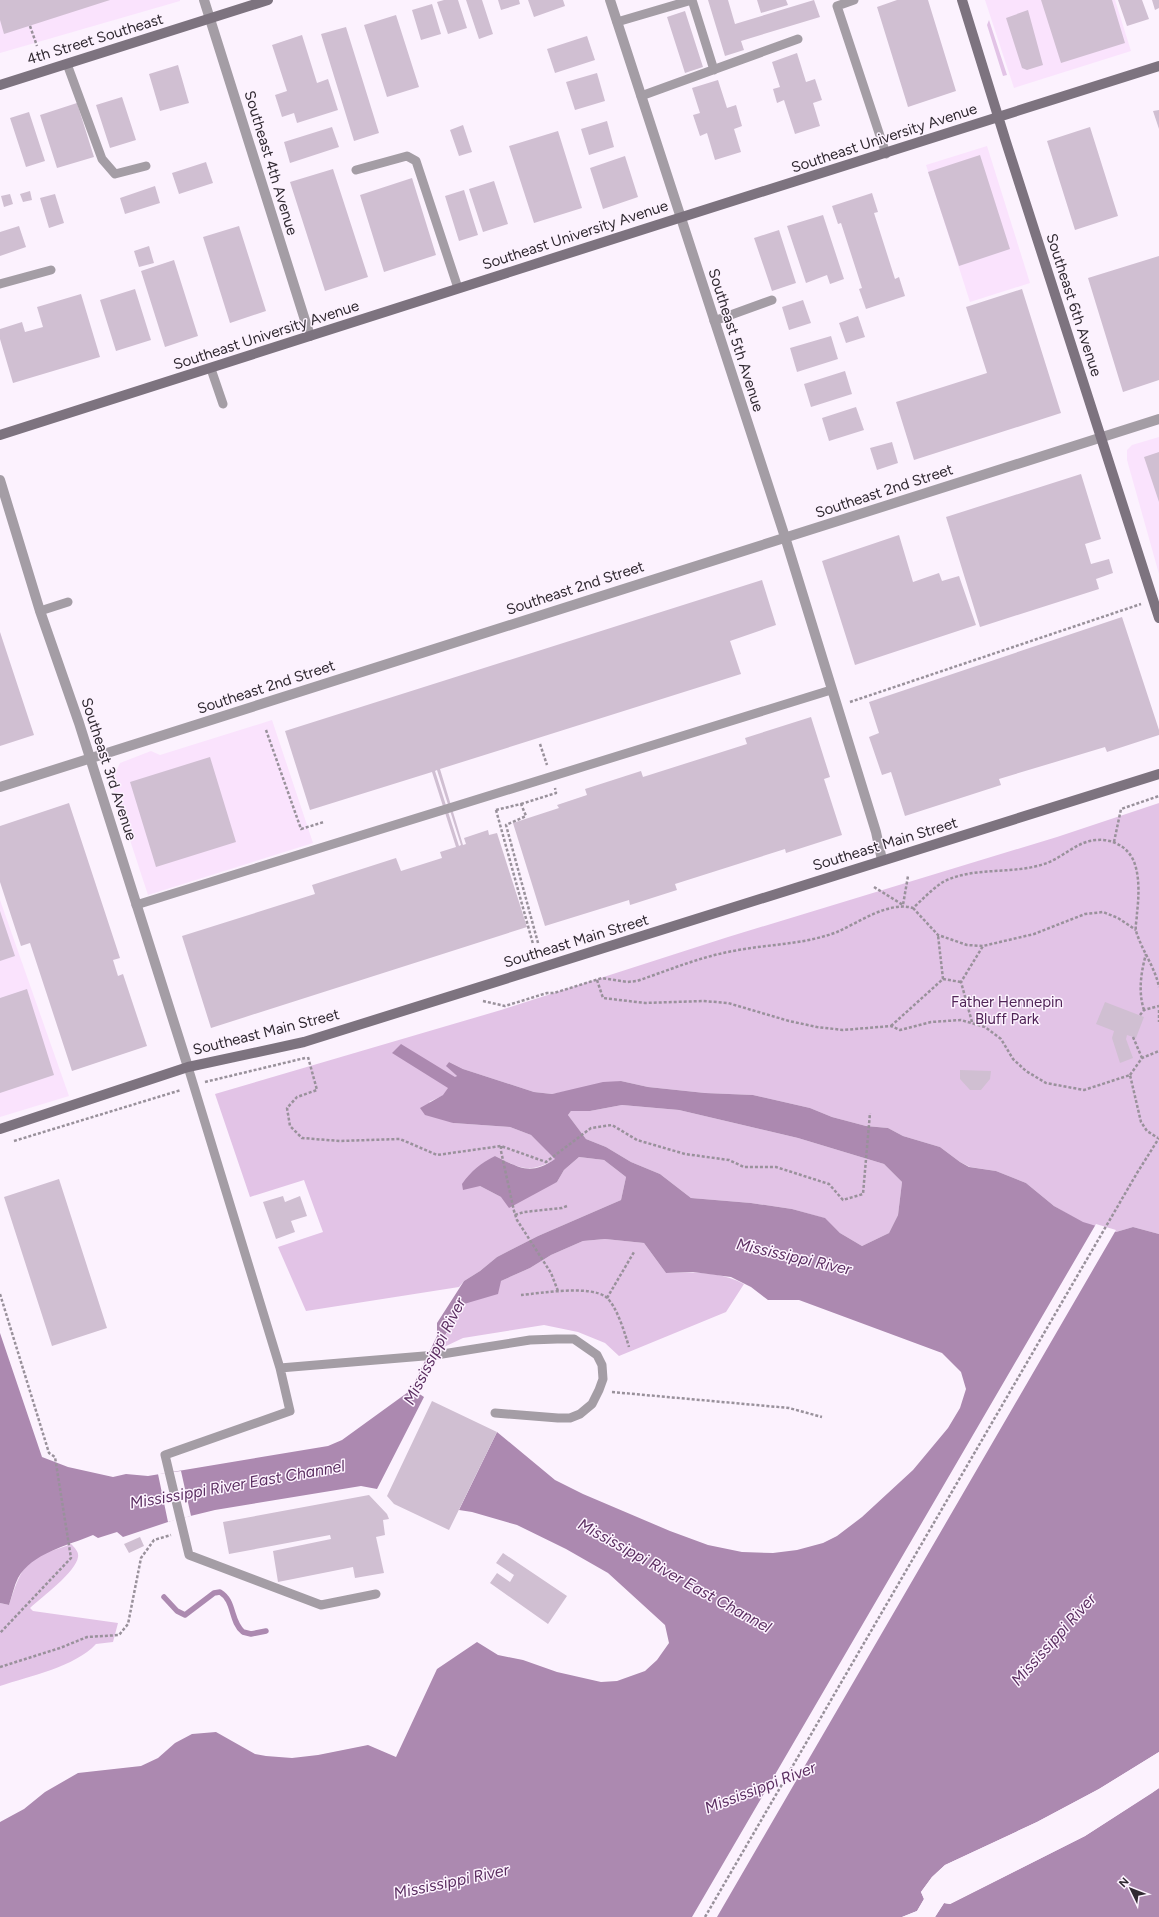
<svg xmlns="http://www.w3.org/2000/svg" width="1159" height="1917" font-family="Figtree,sans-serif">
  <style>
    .built { fill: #fae3fd }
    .green { fill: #e2c3e6 }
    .water { fill: #ac89b0; fill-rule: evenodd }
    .pier { fill: #fcf2fe }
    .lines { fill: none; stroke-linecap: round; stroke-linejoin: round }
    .stream { stroke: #ac89b0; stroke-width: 5.5 }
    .building { fill: #d0bfd2; fill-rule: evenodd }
    .path { stroke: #99919b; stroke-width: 2.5; stroke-dasharray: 3 2; stroke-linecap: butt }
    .lane { stroke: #a49da5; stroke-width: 9 }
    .street { stroke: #a49da5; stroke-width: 10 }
    .secondary { stroke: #7d737f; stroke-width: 10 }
    .labels { text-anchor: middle; stroke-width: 3; stroke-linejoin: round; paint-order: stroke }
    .street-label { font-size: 15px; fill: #302931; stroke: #fcf2fe }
    .park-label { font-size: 15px; fill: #502457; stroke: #fcf2fe }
    .water-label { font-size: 16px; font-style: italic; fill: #5b2e61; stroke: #fcf2fe }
  </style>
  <rect width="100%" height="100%" fill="#fcf2fe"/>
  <path class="built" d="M0,0H180V1L0,53Z
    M985,0H1115L1131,51L1014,88Z
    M987,146L1030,283L970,302L926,165Z
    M1159,437V574L1127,460V450L1132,445Z
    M272,720L313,843L148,895L111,782L120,763L151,751L160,755Z
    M0,900L69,1096L0,1117Z"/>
  <path class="green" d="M989,20L1007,75L1003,76L987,25Z
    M1159,803V1234L1133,1227L1116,1232L1083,1223L1054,1206L1026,1183L996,1171L970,1167L960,1162L940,1147L903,1136L888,1128L866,1126L832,1117L810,1108L753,1095L705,1093L648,1087L621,1081L552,1094L534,1092L463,1069L449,1062L447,1066L457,1076L444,1095L429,1102L453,1123L510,1127L531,1135L556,1159C528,1174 522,1169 495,1156L480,1186L501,1197L557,1182L564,1170L579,1157L604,1160L626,1177L621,1200L538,1236L497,1257L480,1271L464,1281L459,1287L306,1311L278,1247L323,1232L304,1180L250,1197L215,1094L501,1010L728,937L1057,837Z
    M622,1105L679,1110L798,1138L884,1164L902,1182L898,1215L889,1233L862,1246L840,1233L824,1218L792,1209L751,1203L691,1198L660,1174L631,1162L606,1147L586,1139L568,1115L571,1111H590Z
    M605,1239L644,1243L666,1273C692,1272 720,1271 744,1284L726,1312L619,1356L605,1343L578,1332L544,1325L463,1338L444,1347L438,1348L464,1304L501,1281L530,1268L551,1255L583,1241Z
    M71,1544C75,1548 79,1552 78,1557C76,1572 42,1597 30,1608L33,1611L118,1623L113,1642L96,1644C75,1667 29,1676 0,1686V1603L9,1605C15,1588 20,1567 36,1557C47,1551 60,1549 71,1544Z"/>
  <path class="water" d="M401,1044L455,1077L457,1076L446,1066L449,1062L463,1069L534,1092L552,1094L603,1082L621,1081L648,1087L705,1093L753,1095L810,1108L832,1117L866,1126L888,1128L903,1136L940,1147L960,1162L969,1167L996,1171L1026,1183L1054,1206L1083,1222L1116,1232L1133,1227L1159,1234V1752L1099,1789L1037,1822L945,1865L932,1877L921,1892L924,1899L917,1911L902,1917H0V1822L24,1809L45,1792L78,1773L141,1766L158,1758L175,1743L192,1734L216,1732L255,1754L266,1756L292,1758L318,1755L368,1745L396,1757L437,1669L477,1642L498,1655L523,1660L557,1672L601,1682L617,1681L645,1671L657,1660L669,1643L665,1625L608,1573L566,1549L517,1525L472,1512L459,1510L497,1432L555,1480L583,1494L670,1531L708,1545L742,1552L773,1553L797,1550L823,1543L837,1536L862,1517L913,1470L948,1428L960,1408L966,1389L961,1372L942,1353L799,1300H768L751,1287L731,1277L693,1272L666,1273L644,1243L605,1239L583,1241L551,1255L530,1268L501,1281L498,1294L464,1304L444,1337L418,1393L424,1397L377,1489L361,1486L215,1510L174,1520L123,1537L117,1532L98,1538L93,1535C67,1546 32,1553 18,1578C14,1586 12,1596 9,1605L0,1603V1333L42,1457L68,1467L113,1477L126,1474L148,1476L328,1446L342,1440L411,1390L437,1336V1323L464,1281L480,1271L497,1257L538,1236L621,1200L626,1177L604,1160L579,1157L564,1170L557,1182L509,1208L501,1197L480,1186L463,1190L462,1184C471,1171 481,1163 495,1156C520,1168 530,1176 555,1159L531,1135L510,1127L453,1123L425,1115L420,1108L443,1095L448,1088L392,1053ZM622,1105L679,1110L798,1138L884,1164L902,1182L898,1215L889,1233L862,1246L840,1233L825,1218L792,1209L751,1203L691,1198L660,1174L631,1162L606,1147L586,1139L568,1115L571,1111H590Z
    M1159,1788V1917H935L944,1903L950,1904L1085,1836Z"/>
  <path class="pier" d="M1096,1224L1116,1230L717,1917H692Z
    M181,1471L191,1516L168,1522L158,1474Z
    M1159,1752V1755L1154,1758L1100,1791L1038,1824L946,1867L933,1878L923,1893L926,1900L919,1912L907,1917H902L917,1911L924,1899L921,1892L932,1877L945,1865L1037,1822L1099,1789Z
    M1159,1786V1788L1152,1793L1085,1836L950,1904L944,1903L935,1917H933L943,1901L950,1902L1084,1834Z"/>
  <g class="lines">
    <path class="stream" d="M164,1597L177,1611L185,1615L214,1593L220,1592C235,1601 230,1621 243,1632L251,1634L266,1631"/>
  </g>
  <path class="building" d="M0,0H110L4,34L0,20Z
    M444,0H458L467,28L448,34L437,2Z
    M466,0H482L493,34L479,39Z
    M498,0H519L520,4L501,10Z
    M528,0H563L565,6L534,17Z
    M708,0H728L735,24L814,0L820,17L741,41L744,50L725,56Z
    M757,0H786L788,5L761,13Z
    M897,0H928L956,91L908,107L877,7Z
    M1041,0H1112L1125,43L1061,63Z
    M1118,0H1142L1149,19L1127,26Z
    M1152,0H1159V8L1155,10Z
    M432,4L441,34L421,40L412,10Z
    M1028,10L1043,65L1027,70L1022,68L1006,18Z
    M685,11L703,67L685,73L667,17Z
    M396,15L419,87L387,97L364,25Z
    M346,27L379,133L354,141L321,34Z
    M302,35L317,83L328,79L338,110L297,123L294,113L282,117L275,95L287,91L272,45Z
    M587,36L595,60L555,73L547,49Z
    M797,53L806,82L815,79L822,100L813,103L820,126L795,134L784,100L777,103L773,89L780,87L772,62Z
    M178,65L189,103L160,111L149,74Z
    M597,73L605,101L575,110L566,82Z
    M718,80L727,108L736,105L742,126L734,129L741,152L715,160L707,133L700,136L693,115L700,113L692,88Z
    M122,97L136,140L110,148L96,105Z
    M77,103L94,157L57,168L40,115Z
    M1159,110V129L1153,111Z
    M29,112L45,161L26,167L10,118Z
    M607,121L614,147L589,155L581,129Z
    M463,125L472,152L459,156L450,130Z
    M332,127L339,147L290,163L284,142Z
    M1090,127L1118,216L1075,230L1047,141Z
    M558,131L582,208L534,223L509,146Z
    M980,155L1010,249L959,266L928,172Z
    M625,156L638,197L603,209L590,168Z
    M206,162L213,183L179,194L172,173Z
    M333,169L368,277L325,291L290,182Z
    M412,178L436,255L384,272L360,195Z
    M494,181L508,224L483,232L469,189Z
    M155,186L160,203L125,214L120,198Z
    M464,190L478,235L459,241L445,196Z
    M30,191L32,200L23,202L20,194Z
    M872,193L878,212L874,213L895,279L899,277L905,296L866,309L859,289L862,288L841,223L838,224L832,206Z
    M10,194L13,204L4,207L1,196Z
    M55,194L64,223L49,228L40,198Z
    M823,215L844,279L830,284L827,275L806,283L787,226Z
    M19,226L26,247L0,256V232Z
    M239,226L266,311L230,323L203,237Z
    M779,230L796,283L772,291L754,238Z
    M149,246L154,263L139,267L134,251Z
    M1159,256V380L1123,392L1088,278Z
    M174,260L198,336L165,347L141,271Z
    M135,289L151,340L116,351L100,300Z
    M1022,289L1061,413L914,460L896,402L987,373L966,307Z
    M81,294L100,357L13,383L0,339V329L22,322L25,332L43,327L37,307Z
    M803,300L811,323L789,330L782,307Z
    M858,316L865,337L846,343L839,323Z
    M831,336L838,359L797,372L790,348Z
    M845,371L852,394L811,407L804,384Z
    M856,407L864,430L829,441L822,418Z
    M892,442L898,463L877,470L870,448Z
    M1159,452V502L1144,457Z
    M1081,474L1101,539L1085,544L1091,564L1109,559L1113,573L1096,579L1099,589L980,627L946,517Z
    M899,535L913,582L939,573L942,581L959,576L976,625L855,665L822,561Z
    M762,580L776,625L730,641L741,674L440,769L463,845L466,844L464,838L488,830L489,835L497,833L527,927L211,1028L182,936L315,894L312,885L396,858L401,871L442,858L440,852L456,847L432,772L310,810L285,731ZM437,770L461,845L459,846L435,771Z
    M1122,617L1159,730V735L1107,752L1105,747L999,779L1001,785L905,816L891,772L882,775L869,737L879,733L869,702Z
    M0,632L34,735L0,746Z
    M811,717L830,777L824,779L842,835L786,853L785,849L675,884L677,890L630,905L629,900L545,926L513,823L559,808L557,805L587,795L585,789L641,771L643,777L747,744L745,738Z
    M210,757L236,842L156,867L130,782Z
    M69,803L120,958L113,960L118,976L123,974L147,1046L72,1071L30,943L21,946L0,882V826Z
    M0,911L15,956L0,961Z
    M27,989L54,1075L0,1093V998Z
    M1105,1002L1144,1017L1136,1038L1127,1035L1126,1039L1133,1058L1120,1063L1112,1038L1114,1031L1096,1024Z
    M960,1070L991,1071L990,1079L981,1090H970L960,1079Z
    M59,1179L107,1328L52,1346L4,1197Z
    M283,1196L285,1202L300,1196L307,1216L291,1221L295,1232L276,1239L263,1202Z
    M432,1401L497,1432L449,1530L394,1504L387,1496Z
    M369,1495L387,1514L389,1519L383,1520L385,1535L376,1537L384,1573L355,1578L353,1567L278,1582L273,1551L331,1539L330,1535L229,1554L223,1522Z
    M140,1537L144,1546L129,1553L124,1544Z
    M503,1553L567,1596L548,1624L490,1583L497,1573L510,1582L514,1575L496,1563Z"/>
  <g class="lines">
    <path class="path" d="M30,26L37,46
      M850,702L1141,604
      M266,730L301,829L324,822
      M540,744L547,765
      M521,804L556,793L555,788
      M496,810L521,804L526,816L506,825L538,943
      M496,810L533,944
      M1114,842L1121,809L1159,796
      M874,887L903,905L908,876
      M913,908L938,935L967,945L983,946L1034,934L1085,914L1103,912L1118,918L1136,930
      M943,979L961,982
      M597,980L603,998L645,1003L703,1001L728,1003L789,1021L817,1027L843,1030L891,1026L900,1030L931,1022L961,1020L985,1027L1001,1039L1013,1059L1026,1071L1046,1083L1084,1090L1130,1075L1141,1122L1147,1131L1158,1138
      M483,1001L505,1006L547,993H554L602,978L627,982L637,981C669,970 700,957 733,951C768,944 803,945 837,932C860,922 888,901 913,908C923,899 932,889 943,882C974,866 1011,875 1044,864C1063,858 1078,840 1098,840C1109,839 1121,844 1128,852C1141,866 1139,896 1137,913C1137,919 1135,926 1136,931C1142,951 1155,967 1159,987
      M1144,1010C1138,992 1141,972 1146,954
      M1159,1010V1022
      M1140,1015L1144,1010L1159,1006
      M972,1022L961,982L983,946
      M891,1026L943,979L938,935
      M1133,1037L1142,1058
      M308,1057L317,1090L297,1097L287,1108L290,1126L302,1138L340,1141L400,1139L437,1155L501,1146L546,1162L591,1128L612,1125L637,1140L685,1154L729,1160L744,1167H776L829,1184L843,1200L863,1194L870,1113
      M1130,1075L1142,1058L1159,1051
      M205,1082L305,1058
      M14,1141L181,1090
      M501,1146V1151L514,1211L517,1220L551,1273L558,1291
      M515,1215L524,1212L562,1208L567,1206
      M0,1294L49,1453L55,1457L71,1558L0,1633
      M521,1295C542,1293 590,1285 606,1297C617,1306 625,1334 629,1347
      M607,1298L634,1252
      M612,1392L789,1408L822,1417
      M0,1667L60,1648L87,1637L119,1635L128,1624L141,1558L154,1540L171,1535
      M705,1917L1137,1173L1159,1138"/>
    <path class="lane" d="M854,0L837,6L886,154
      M617,22L692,0L714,70
      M67,64L102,159L115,174L146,166
      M641,96L798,39
      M356,170L407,156L416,161L458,288
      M0,284L51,270
      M714,321L772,300
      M211,369L223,404
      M40,611L68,602
      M136,905L831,690
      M188,1067L280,1368L290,1411L165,1455L189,1555L321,1605L376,1594
      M280,1368L436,1355L530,1340L557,1339H574L597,1355L602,1365L603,1379L599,1390L592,1404L580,1414L570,1418H558L495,1413"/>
    <path class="street" d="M204,0L310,336
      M610,0L785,537L876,832L882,860
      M0,480L40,611L79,723L188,1067
      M0,787L1159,419"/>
    <path class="secondary" d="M962,0L1006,142L1159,618
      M0,85L268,0
      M0,435L657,225L1159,66
      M0,1129L188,1067L304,1042L1159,774"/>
  </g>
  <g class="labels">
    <g class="street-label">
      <text transform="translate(95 39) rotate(-17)" y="5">4th Street Southeast</text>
      <text transform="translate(884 138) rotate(-18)" y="5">Southeast University Avenue</text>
      <text transform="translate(271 163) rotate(73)" y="5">Southeast 4th Avenue</text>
      <text transform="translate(575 235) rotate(-18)" y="5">Southeast University Avenue</text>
      <text transform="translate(1074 305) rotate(72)" y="5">Southeast 6th Avenue</text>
      <text transform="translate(266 335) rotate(-18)" y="5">Southeast University Avenue</text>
      <text transform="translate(736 340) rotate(72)" y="5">Southeast 5th Avenue</text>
      <text transform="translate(884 491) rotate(-18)" y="5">Southeast 2nd Street</text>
      <text transform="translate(575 588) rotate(-18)" y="5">Southeast 2nd Street</text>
      <text transform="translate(266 687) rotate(-18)" y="5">Southeast 2nd Street</text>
      <text transform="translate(109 769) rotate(72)" y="5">Southeast 3rd Avenue</text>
      <text transform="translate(885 844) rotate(-17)" y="5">Southeast Main Street</text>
      <text transform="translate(576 941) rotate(-17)" y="5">Southeast Main Street</text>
      <text transform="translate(266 1032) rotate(-14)" y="5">Southeast Main Street</text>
    </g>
    <g class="park-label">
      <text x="1007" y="1007">Father Hennepin<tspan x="1007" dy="17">Bluff Park</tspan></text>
    </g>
    <g class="water-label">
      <text transform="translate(794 1256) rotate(13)" y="6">Mississippi River</text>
      <text transform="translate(434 1351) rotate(-63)" y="6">Mississippi River</text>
      <text transform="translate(237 1484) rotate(-10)" y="6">Mississippi River East Channel</text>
      <text transform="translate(675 1575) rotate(29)" y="6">Mississippi River East Channel</text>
      <text transform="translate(1053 1639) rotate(-48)" y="6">Mississippi River</text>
      <text transform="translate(760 1787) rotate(-21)" y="6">Mississippi River</text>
      <text transform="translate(451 1881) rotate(-12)" y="6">Mississippi River</text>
    </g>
  </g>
  <g transform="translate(1131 1889) rotate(313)" stroke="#fcf2fe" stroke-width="3" paint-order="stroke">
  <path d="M0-3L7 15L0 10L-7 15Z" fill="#302931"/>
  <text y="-6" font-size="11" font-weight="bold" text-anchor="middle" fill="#302931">N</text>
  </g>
</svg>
